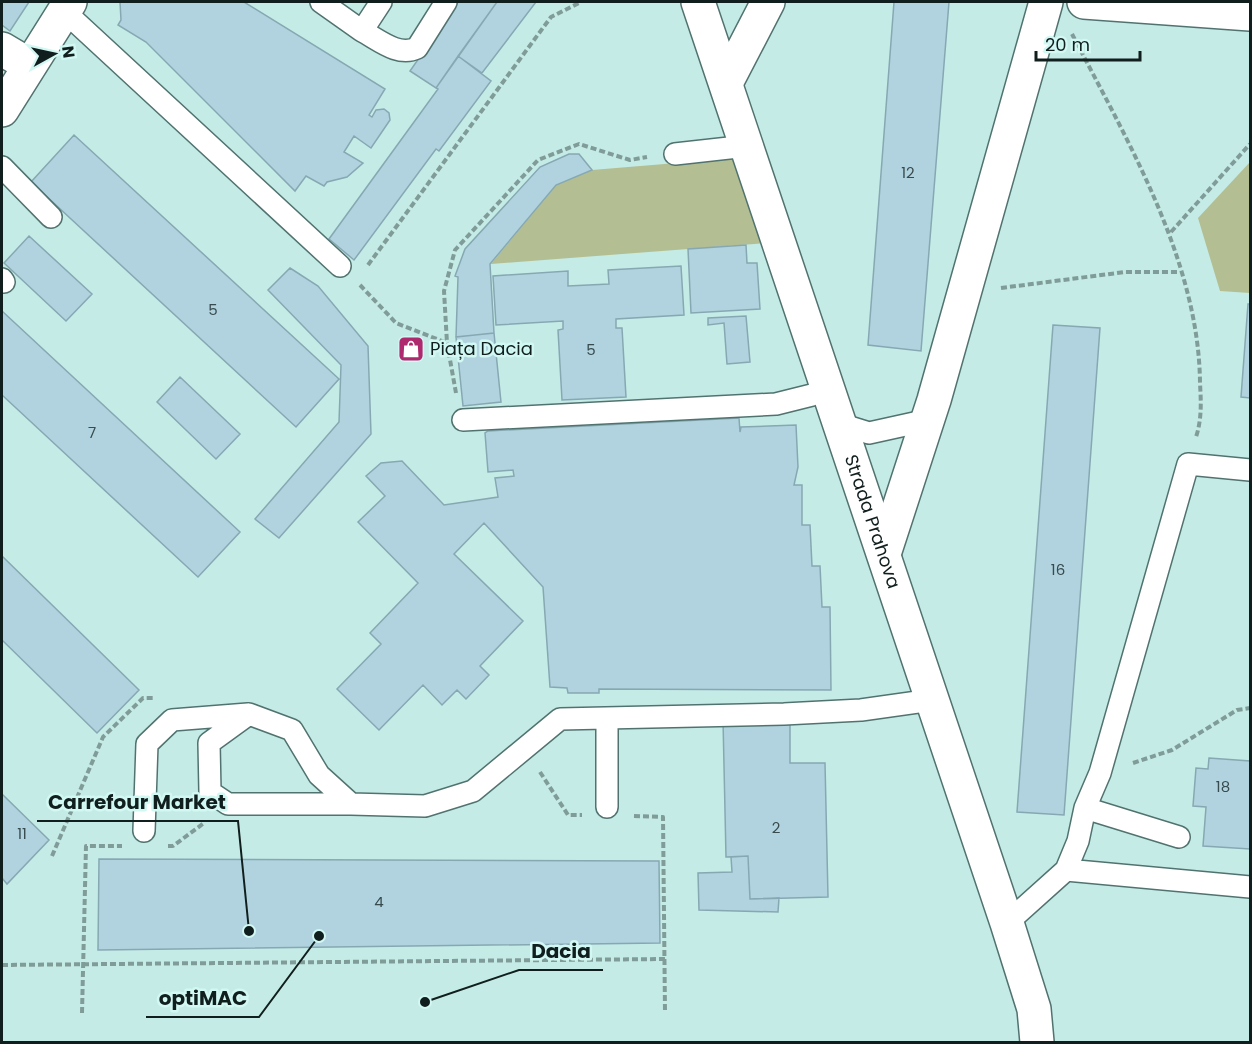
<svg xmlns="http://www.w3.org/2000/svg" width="1252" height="1044" font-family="Poppins,sans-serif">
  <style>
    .green { fill: #b3bf93 }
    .building { fill: #b0d3df; stroke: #86a8b3; stroke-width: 1.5 }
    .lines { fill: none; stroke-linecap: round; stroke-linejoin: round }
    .lane-casing { stroke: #517370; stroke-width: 24 }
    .street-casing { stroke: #517370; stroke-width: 36 }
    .path { stroke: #809c99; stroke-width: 4; stroke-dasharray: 6 3; stroke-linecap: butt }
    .lane { stroke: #fff; stroke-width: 21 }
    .street { stroke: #fff; stroke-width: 33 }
    .labels { text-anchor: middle; stroke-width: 5; stroke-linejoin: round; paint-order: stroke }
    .number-label { font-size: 15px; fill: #384b4e }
    .poi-label { font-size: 18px; fill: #101e1d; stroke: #d2f8f4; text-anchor: start }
    .street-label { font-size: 18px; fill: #101e1d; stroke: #d2f8f4 }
    .leader { fill: none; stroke: #101e1d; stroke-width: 2 }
    .callout-dot { fill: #101e1d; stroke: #d2f8f4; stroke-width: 2 }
    .callout-label { font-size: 20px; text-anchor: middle; font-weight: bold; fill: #101e1d; stroke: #d2f8f4; stroke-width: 5; stroke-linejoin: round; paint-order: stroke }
  </style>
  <rect width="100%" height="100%" fill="#c5ebe6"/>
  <path class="green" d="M737,158L767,243L491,264L556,185L592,170Z
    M1250,162V293L1220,291L1198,218Z"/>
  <path class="building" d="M2,2H29L10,31L2,25Z
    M120,2H244L385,89L369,115L372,117L376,110L384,109L389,113L390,120L371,148L354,136L344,152L363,163L347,177L327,182L324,186L306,176L295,191L146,42L118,25L121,20Z
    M458,2H497L436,88L410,71Z
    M497,2H536L482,73L458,56Z
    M894,2H949L921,351L868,345Z
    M458,56L491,81L439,151L436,149L354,260L329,239L438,89L436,88Z
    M74,135L339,379L296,427L31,182Z
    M569,154H579L592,170L556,185L490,264L494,333L456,337L458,277L455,276L465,249L540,167Z
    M29,236L92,294L66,321L4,263Z
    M746,245L747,263H757L760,309L691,313L688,249Z
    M681,266L684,315L616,319V328H622L626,397L562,400L558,330L563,329V321L496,325L493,276L568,271V286L609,284L608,270Z
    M290,268L318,286L368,346L371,434L279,538L255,519L339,422L341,365L268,290Z
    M1248,304H1250V398L1241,397Z
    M2,311L240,532L198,577L2,395Z
    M746,316L750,362L727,364L724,323L708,325V318Z
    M1053,325L1100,328L1064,815L1017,812Z
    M494,333L501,402L463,406L456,337Z
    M180,377L240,434L216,459L157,402Z
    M739,418L740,432L741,427L796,425L798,467L794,485H802V525H810L812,566H820L822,607H830L831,690L599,689V693H568L567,688L550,687L543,587L484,523L454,554L523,621L480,666L489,675L466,699L457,690L442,705L423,685L379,730L337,689L381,644L370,633L418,583L358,522L385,496L366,476L381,463L402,461L444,505L498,497L495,478L514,476L513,470L488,472L485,433L488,431Z
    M2,556L139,690L97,733L2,640Z
    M790,715V763H825L828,897L750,899L748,856L726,857L723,720Z
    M1209,758L1250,761V849L1203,846L1206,807L1193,806L1196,768L1208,769Z
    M2,794L49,840L7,884L2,878Z
    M748,856L750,899L779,898L778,912L699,910L698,873L732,872L731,857Z
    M99,859L659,861L660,943L98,950Z"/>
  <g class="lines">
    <defs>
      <path id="lane" d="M321,2L362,31L381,2
        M64,11L340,266
        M362,31C379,40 398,57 417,48L446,2
        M675,154L747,146
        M2,167L51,217
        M2,279L4,282
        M463,420L776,404L812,395L827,387
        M840,424L869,433L928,420
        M607,718V807
        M351,804H228L210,792L209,743L249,714L292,730L319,775L351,804L425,806L473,791L560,719L784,714L861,710L932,700
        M144,831L147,744L172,720L248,714
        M1179,837L1085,808L1100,773L1188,464L1250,470
        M1066,870L1250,887
        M1007,923L1066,870L1078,841L1085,808"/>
      <g id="street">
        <path id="s1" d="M698,2L1007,923L1034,1009L1037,1042"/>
        <path d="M1084,2L1250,14"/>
        <path d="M2,49L29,65"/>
        <path d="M726,83L768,2"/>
        <path d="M2,110L70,2"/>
        <path d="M884,554L934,400L1046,2"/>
      </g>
    </defs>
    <use href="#lane" class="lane-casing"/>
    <use href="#street" class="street-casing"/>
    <path class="path" d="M1072,34C1127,140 1199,261 1200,383C1201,401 1202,419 1196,437
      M1171,232L1250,144
      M368,265L551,17L581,2
      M360,285L396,323L447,343
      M1001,288L1125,272H1180
      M456,393L447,343L444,291L455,250L538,160L579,144L630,160L647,157
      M1133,763L1172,750L1237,710L1250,708
      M540,772L568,815H582
      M634,816L663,817L665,1012
      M168,846H173L204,823
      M52,856L103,737L143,698H155
      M2,965L665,959
      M82,1013L86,846H122"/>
    <use href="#lane" class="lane"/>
    <use href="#street" class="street"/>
  </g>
  <defs>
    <symbol id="shop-square" viewBox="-11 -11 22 22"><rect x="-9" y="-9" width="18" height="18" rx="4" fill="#af296f" stroke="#d2f8f4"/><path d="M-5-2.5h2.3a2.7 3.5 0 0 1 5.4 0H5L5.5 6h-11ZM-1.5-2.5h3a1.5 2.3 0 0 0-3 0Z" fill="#fff"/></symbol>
  </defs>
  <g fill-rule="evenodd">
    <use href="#shop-square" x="396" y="334" width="30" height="30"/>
  </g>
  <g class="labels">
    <g class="number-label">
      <text x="908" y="178">12</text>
      <text x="213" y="315">5</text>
      <text x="591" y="355">5</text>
      <text x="92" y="438">7</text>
      <text x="1058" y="575">16</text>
      <text x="1223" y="792">18</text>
      <text x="776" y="833">2</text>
      <text x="22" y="839">11</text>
      <text x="379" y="907">4</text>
    </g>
    <g class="poi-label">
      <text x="430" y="355">Piața Dacia</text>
    </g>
    <g class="street-label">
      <text dy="6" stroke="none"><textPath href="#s1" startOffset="548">Strada Prahova</textPath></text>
    </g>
  </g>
  <path class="leader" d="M249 931L238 821H37M425 1002L519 970H603M319 936L259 1017H146"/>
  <g class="callout-dot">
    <circle cx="249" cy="931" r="6"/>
    <circle cx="425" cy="1002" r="6"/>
    <circle cx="319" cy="936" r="6"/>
  </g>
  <g class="callout-label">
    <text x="137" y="809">Carrefour Market</text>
    <text x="561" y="958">Dacia</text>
    <text x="203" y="1005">optiMAC</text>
  </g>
  <rect width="1252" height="1044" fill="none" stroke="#101e1d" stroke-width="6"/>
  <g transform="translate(54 54) rotate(82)" stroke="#d2f8f4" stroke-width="4.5" paint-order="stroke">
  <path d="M0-4.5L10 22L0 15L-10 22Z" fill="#101e1d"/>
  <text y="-9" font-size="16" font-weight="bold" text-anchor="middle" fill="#101e1d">N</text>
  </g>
  <path d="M1036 51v9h104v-9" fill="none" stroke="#101e1d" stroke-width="3"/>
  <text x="1045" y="51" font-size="18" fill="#101e1d" stroke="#d2f8f4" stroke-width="4.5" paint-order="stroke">20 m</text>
</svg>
